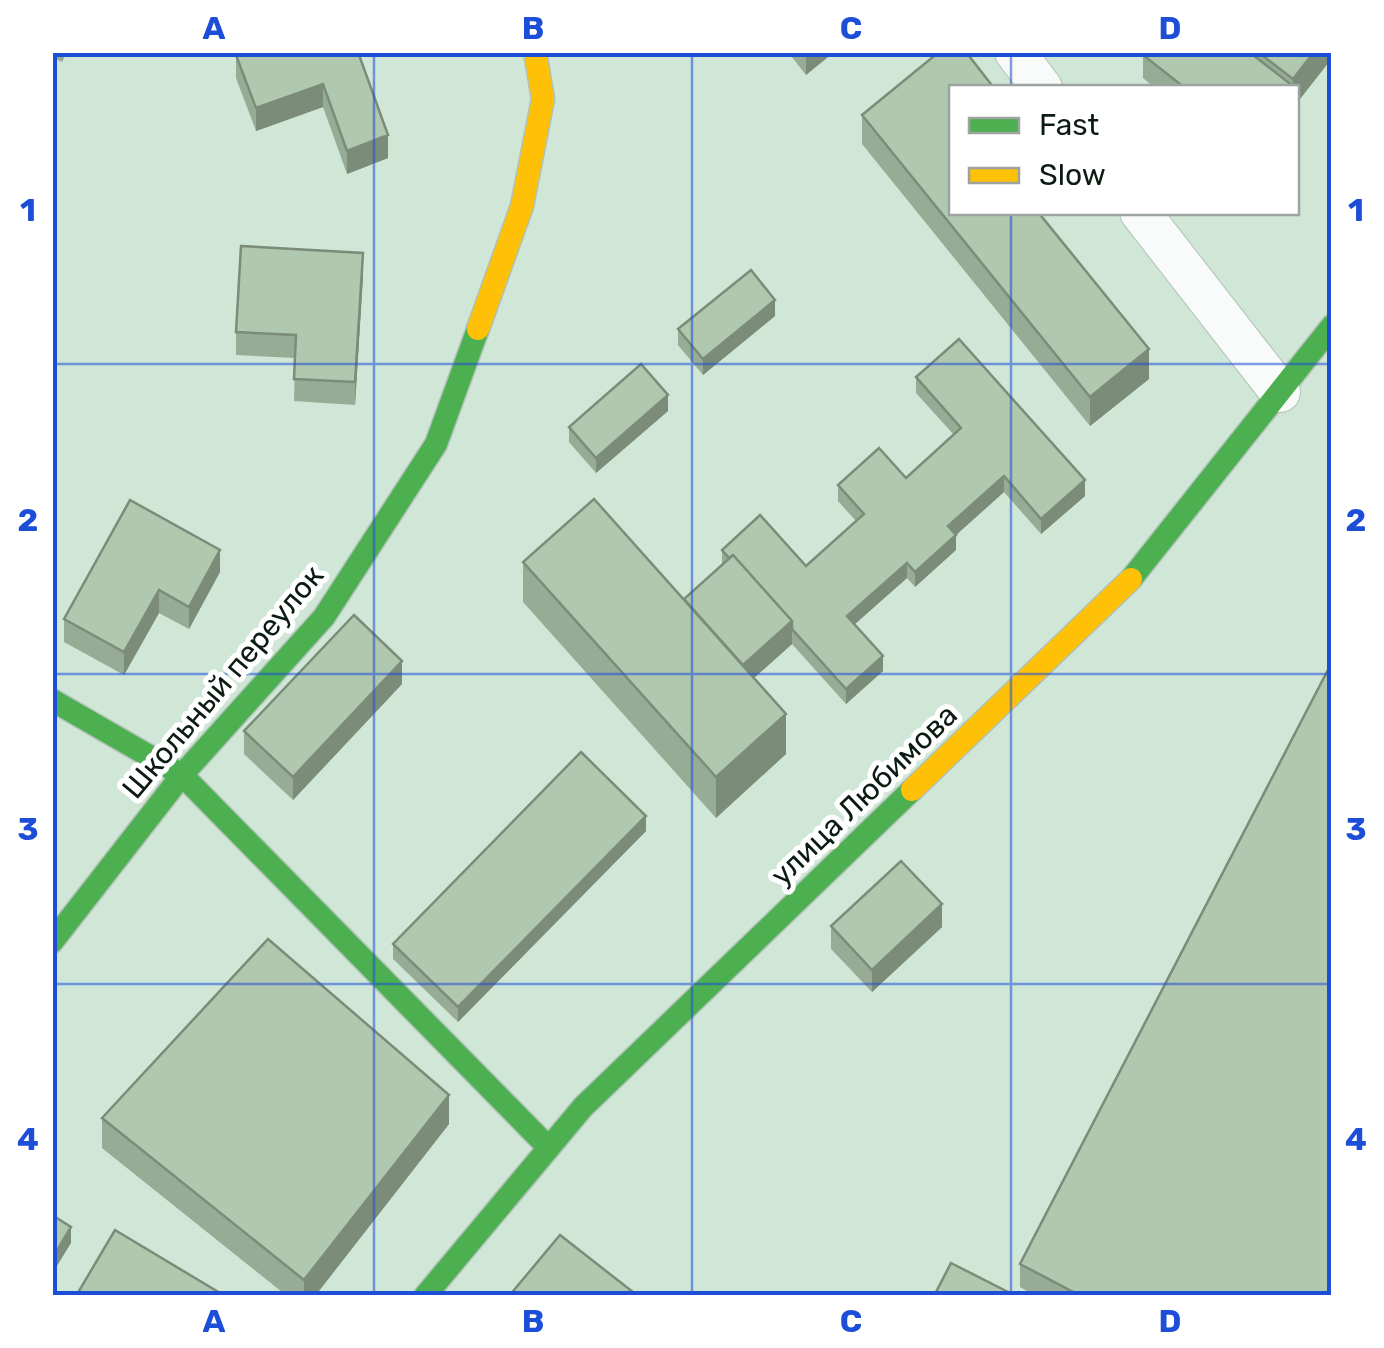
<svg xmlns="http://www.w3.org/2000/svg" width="1384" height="1348" font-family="Rubik,sans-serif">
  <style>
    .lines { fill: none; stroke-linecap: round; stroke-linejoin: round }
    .street-casing { stroke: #b0c2b6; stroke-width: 42 }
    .fast-casing { stroke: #b0c2b6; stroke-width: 25 }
    .slow-casing { stroke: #b0c2b6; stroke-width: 25 }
    .street { stroke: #f8fbf9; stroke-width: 40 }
    .fast { stroke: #4caf50; stroke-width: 22 }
    .slow { stroke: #ffc107; stroke-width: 22 }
    .wall { fill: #97ac95 }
    .shaded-wall { fill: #7b8c79 }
    .building { fill: #b0c8ad; stroke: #7b8c79; stroke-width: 2.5 }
    .grid { fill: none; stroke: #1d4ed8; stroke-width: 2.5; stroke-opacity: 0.55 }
    .labels { text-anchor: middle; stroke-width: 10; stroke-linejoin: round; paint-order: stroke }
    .street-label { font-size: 30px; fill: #0b1b11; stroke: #fff }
    .neatline { fill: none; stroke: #1d4ed8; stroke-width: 4 }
    .grid-label { font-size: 32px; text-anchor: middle; font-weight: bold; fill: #1d4ed8 }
  </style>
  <rect width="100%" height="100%" fill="#d0e7d8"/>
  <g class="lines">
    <defs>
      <path id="street" d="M1015,52L1042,88
        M1140,212L1280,392"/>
      <path id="fast" d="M1131,579L1332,326
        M52,700L182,775L549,1148
        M52,942L182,775L324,617L436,444L478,329
        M425,1296L583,1107L912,790"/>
      <path id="slow" d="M478,329L522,206L543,99L535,52
        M912,790L1131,579"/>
    </defs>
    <use href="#street" class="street-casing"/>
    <use href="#fast" class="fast-casing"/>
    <use href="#slow" class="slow-casing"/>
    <use href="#street" class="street"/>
    <use href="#fast" class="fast"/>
    <use href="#slow" class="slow"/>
  </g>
  <path class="wall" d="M52,52H67L62,62L52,57Z
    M358,52L388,158L347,174L323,107L256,131L236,78V55Z
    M788,52H834L806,75Z
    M1146,52H1332V58L1296,104V88H1155L1143,78V55Z
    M862,115L952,212L1149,379L1090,426L862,144Z
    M363,276L355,405L294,401L295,358L236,355V332Z
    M775,316L703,375L678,345V329Z
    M916,377L1085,496L1041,534L1004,492L956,535V550L915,587L907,578L855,624L883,671L846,704L792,644L754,678L786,754L716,818L523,602V562L684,599L722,565V550L806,566L856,521L838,501V485L906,478L954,435L916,393Z
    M668,411L596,473L569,442V427Z
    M220,572L189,629L159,613L124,675L64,642V619Z
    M402,684L293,800L244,754V731Z
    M646,831L458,1022L393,959V944Z
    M831,926L942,927L872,992L831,949Z
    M102,1118L449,1124L315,1296H287L102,1148Z
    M1020,1264L1332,1296H1036L1020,1287Z"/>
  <path class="shaded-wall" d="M806,52H834L806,75Z
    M1314,52H1332V58L1296,104V88H1292L1293,79Z
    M323,84V107L256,131V108Z
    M388,135V158L347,174V151Z
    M363,253V276L355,405V382Z
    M775,300V316L703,375V359Z
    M1149,349V379L1090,426V397Z
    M668,395V411L596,473V458Z
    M1004,476V492L956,535V550L915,587V572L948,526Z
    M1085,480V496L1041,534V519Z
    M220,550V572L189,629V607Z
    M907,563V578L847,631V616Z
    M159,590V613L124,675V652Z
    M792,621V644L734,696V673Z
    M883,656V671L846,704V689Z
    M402,661V684L293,800V777Z
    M786,714V754L716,818V777Z
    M646,816V831L458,1022V1007Z
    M942,904V927L872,992V970Z
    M449,1095V1124L315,1296H304V1280Z
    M71,1227V1243L52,1274V1259Z"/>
  <path class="building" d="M242,52H358L388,135L347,151L323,84L256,108L236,55Z
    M939,52H966L994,88H952V212H1038L1149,349L1090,397L862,115Z
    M1146,52H1249L1293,86L1292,88H1185L1143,55Z
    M1258,52H1314L1293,79Z
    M241,246L363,253L355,382L294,379L296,335L236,332Z
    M751,270L775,300L703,359L678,329Z
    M959,339L1085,480L1041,519L1004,476L948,526L956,535L915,572L907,563L847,616L883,656L846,689L792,629V621L733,555L729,558L722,550L760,515L806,566L864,514L838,485L879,448L906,478L961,428L916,377Z
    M641,364L668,395L596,458L569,427Z
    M594,499L786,714L716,777L523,562Z
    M130,500L220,550L189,607L159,590L124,652L64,619Z
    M733,555L792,621L743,665L684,599Z
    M354,615L402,661L293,777L244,731Z
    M1332,662V1296H1081L1020,1264Z
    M581,752L646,816L458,1007L393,944Z
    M901,861L942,904L872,970L831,926Z
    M268,939L449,1095L304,1280L102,1118Z
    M52,1215L71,1227L52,1259Z
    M115,1230L225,1296H76Z
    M560,1235L638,1296H509Z
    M951,1263L1014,1295L934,1296Z"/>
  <path class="grid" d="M374,52V1296M692,52V1296M1011,52V88M1011,212V1296M52,364H1332M52,674H1332M52,984H1332"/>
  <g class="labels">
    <g class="street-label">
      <text transform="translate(223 682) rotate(-50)" y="10">Школьный переулок</text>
      <text transform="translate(864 795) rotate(-44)" y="10">улица Любимова</text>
    </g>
  </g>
  <rect width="1384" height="1348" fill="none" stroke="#ffffff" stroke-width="110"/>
  <rect x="949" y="85" width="350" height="130" fill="#ffffff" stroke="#9da4a0" stroke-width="2.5"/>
  <rect x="969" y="118" width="50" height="15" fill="#4caf50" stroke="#9da4a0" stroke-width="2.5"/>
  <text x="1039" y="135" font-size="30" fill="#0b1b11">Fast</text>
  <rect x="969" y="168" width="50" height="15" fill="#ffc107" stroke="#9da4a0" stroke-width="2.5"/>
  <text x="1039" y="185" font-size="30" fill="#0b1b11">Slow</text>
  <rect x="55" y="55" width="1274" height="1238" class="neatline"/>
  <g class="grid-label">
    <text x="214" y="39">A</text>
    <text x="533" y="39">B</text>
    <text x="851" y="39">C</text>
    <text x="1170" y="39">D</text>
    <text x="28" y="221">1</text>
    <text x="1356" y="221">1</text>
    <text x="28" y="531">2</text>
    <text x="1356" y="531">2</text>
    <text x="28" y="840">3</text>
    <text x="1356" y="840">3</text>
    <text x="28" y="1150">4</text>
    <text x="1356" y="1150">4</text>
    <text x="214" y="1332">A</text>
    <text x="533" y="1332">B</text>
    <text x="851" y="1332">C</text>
    <text x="1170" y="1332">D</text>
  </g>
</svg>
